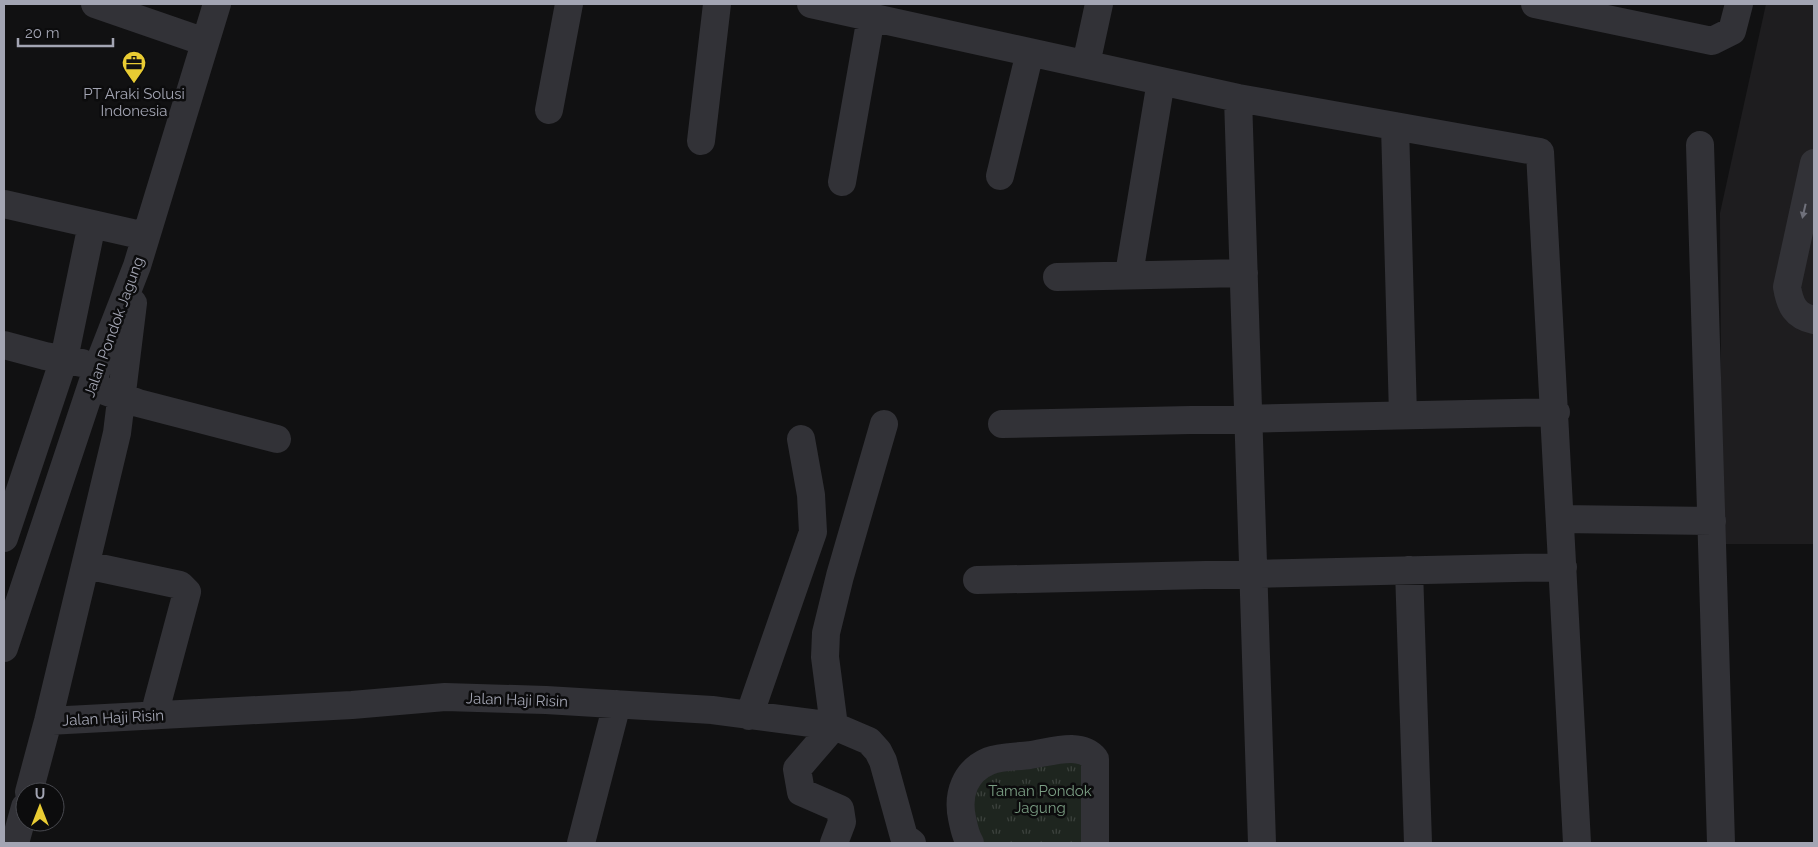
<svg xmlns="http://www.w3.org/2000/svg" width="1818" height="847" font-family="Raleway,sans-serif">
  <style>
    .built { fill: #1e1d1f }
    .grass { fill: url(#grass-tufts) }
    .lines { fill: none; stroke-linecap: round; stroke-linejoin: round }
    .minor { stroke: #323237; stroke-width: 28 }
    .oneway { fill: #70717b }
    .labels { text-anchor: middle; stroke-width: 5; stroke-linejoin: round; paint-order: stroke }
    .poi-label { font-size: 15px; fill: #a3a5b3; stroke: #0c0c0d }
    .street-label { font-size: 15px; fill: #a3a5b3; stroke: #0c0c0d }
    .park-label { font-size: 15px; fill: #7a9d83; stroke: #0c0c0d }
  </style>
  <defs>
    <pattern id="grass-tufts" width="24" height="20" patternUnits="userSpaceOnUse" patternTransform="scale(1.25)"><rect width="24" height="20" fill="#1e251f"/><path d="M3 7l-1-3M5 7V3M7 7l1-3M15 17l-1-3M17 17v-4M19 17l1-3" fill="none" stroke="#3c423d"/></pattern>
  </defs>
  <rect width="100%" height="100%" fill="#111112"/>
  <path class="built" d="M1766,4H1814V544H1722L1720,213Z"/>
  <path class="grass" d="M1032,755L1095,759V843H972L962,787Z"/>
  <g class="lines">
    <path class="minor" d="M95,4L205,42
      M811,4L1238,98L1540,152L1577,843
      M1535,4L1712,41L1732,31L1739,4
      M1086,64L1099,4
      M1238,98L1262,843
      M549,110L569,4
      M1395,126L1403,415
      M701,141L717,4
      M1700,145L1721,843
      M1814,163L1787,287C1790,305 1795,316 1814,320
      M1000,176L1030,52
      M842,182L871,17
      M4,204L145,236
      M1129,274L1161,81
      M1057,277L1244,273
      M4,345L45,356L82,363
      M105,391L138,403L277,439
      M1002,424L1556,412
      M1561,519L1712,521
      M4,538L64,359L92,224
      M86,565L180,585L187,592L157,704
      M1409,570L1418,843
      M977,580L1563,567
      M4,648L98,366L137,266L217,4
      M749,716L813,532L811,495L801,439
      M48,721L352,705L445,697L546,700L712,710L834,726L869,741L878,751L883,761L904,837L912,843
      M29,792L48,721L117,433L133,303
      M15,843L25,807
      M581,843L617,704
      M834,843L842,822L840,809L801,792L797,769L834,726L825,657L826,633L840,576L884,424
      M970,843C965,835 964,827 962,818C957,794 965,771 989,761C1001,756 1018,757 1030,755C1051,752 1081,741 1095,759V843"/>
  </g>
  <defs><path id="oneway-solid" d="M-6-.8H1V-3.2L6.5 0L1 3.2V.8H-6Z" transform="scale(1.25)"/></defs>
  <use class="oneway" href="#oneway-solid" transform="translate(1804 211) rotate(103)"/>
  <defs>
    <symbol id="office-pin" viewBox="-11 -11 22 30"><path d="M0 17L-7.5 6A9.5 9.5 0 1 1 7.5 6Z" fill="#e9cc33" stroke="#0c0c0d"/><path d="M-6-3h4V-5.5h4V-3h4V5H-6ZM-1-4.5V-3h2v-1.5ZM-6 0V1H6V0Z" fill="#111"/></symbol>
  </defs>
  <g fill-rule="evenodd">
    <use href="#office-pin" x="120" y="49" width="28" height="38"/>
  </g>
  <g class="labels">
    <g class="poi-label">
      <text x="134" y="99">PT Araki Solusi<tspan x="134" dy="17">Indonesia</tspan></text>
    </g>
    <g class="street-label">
      <text transform="translate(114 327) rotate(-70)" y="5">Jalan Pondok Jagung</text>
      <text transform="translate(517 700) rotate(2)" y="5">Jalan Haji Risin</text>
      <text transform="translate(113 718) rotate(-3)" y="5">Jalan Haji Risin</text>
    </g>
    <g class="park-label">
      <text x="1040" y="796">Taman Pondok<tspan x="1040" dy="17">Jagung</tspan></text>
    </g>
  </g>
  <rect width="1818" height="847" fill="none" stroke="#a3a5b3" stroke-width="10"/>
  <g transform="translate(40 807)"><circle r="24" fill="#0c0c0d" stroke="#48494f"/>
  <path d="M0-4L9 19L0 12L-9 19Z" fill="#e9cc33"/>
  <text y="-8" font-size="14" font-weight="bold" text-anchor="middle" fill="#a3a5b3">U</text>
  </g>
  <path d="M18 38v8h95v-8" fill="none" stroke="#a3a5b3" stroke-width="2.5"/>
  <text x="25" y="38" font-size="15" fill="#a3a5b3" stroke="#0c0c0d" stroke-width="4" paint-order="stroke">20 m</text>
</svg>
